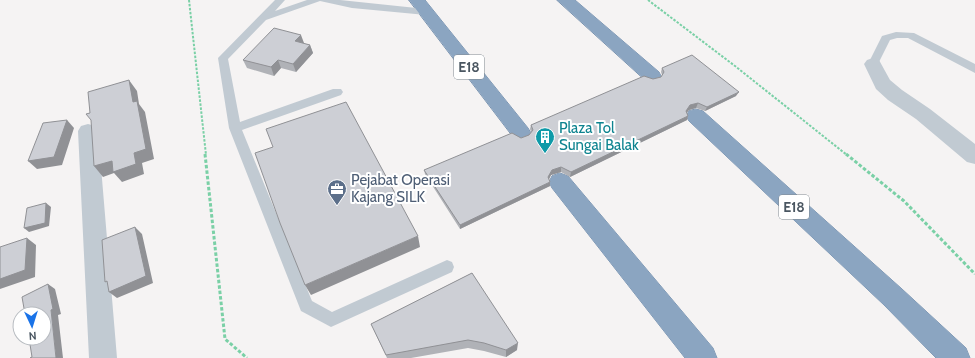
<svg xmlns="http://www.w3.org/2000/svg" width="975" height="358" font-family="Cabin,sans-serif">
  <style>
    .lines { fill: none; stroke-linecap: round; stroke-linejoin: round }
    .motorway-casing { stroke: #7690ad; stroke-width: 1 }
    .path-far1 { stroke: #7ad0a6; stroke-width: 2; stroke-dasharray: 2.5 1.5; stroke-linecap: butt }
    .path { stroke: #7ad0a6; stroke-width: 3; stroke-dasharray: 3.5 2; stroke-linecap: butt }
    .service { fill: #c1cad2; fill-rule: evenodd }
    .minor { fill: #c1cad2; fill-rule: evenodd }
    .motorway { fill: #8ba5c1; fill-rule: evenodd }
    .wall { fill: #b0b2b7 }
    .shaded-wall { fill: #909195 }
    .building { fill: #cdcfd5; stroke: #909195 }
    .labels { text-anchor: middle; stroke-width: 4; stroke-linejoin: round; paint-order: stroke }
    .shield { fill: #fff; stroke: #808990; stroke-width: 1 }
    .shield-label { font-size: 14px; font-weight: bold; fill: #4a5661 }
    .culture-label { font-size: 15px; fill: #0d838f; stroke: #fff; text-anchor: start }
    .service-label { font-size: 15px; fill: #4e5e75; stroke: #fff; text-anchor: start }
  </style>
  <rect width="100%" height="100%" fill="#f5f3f3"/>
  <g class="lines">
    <defs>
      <path id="motorway" d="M409,0H425L528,128L531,133L528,138L521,141L514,138Z
        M557,0H575L659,72L661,76L659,80L652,82L645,80Z
        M696,109L703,111L902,289L966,348L970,358H936L884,305L689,121L686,116L689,111Z
        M560,173L568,176L713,348L717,358H685L552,188L549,182L552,176Z"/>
    </defs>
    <use href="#motorway" class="motorway-casing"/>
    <path class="path-far1" d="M189,0L206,155
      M648,0L735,66L847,155"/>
    <path class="path" d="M205,154L225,339L247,358
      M846,154L904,201L975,274"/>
    <path class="service" d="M275,0H285L275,11L307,0H340L426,9L431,12L426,15L352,8L320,1L266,20L228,59L240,122L333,89H341L343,92L341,95L242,130L312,301L332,312L447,260L452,262L454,267L452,272L331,327L301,311L229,128L218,58Z
      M896,32L914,33L975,64V73L908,38H897L890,40L877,66H869L868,64L882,36Z"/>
    <path class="minor" d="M873,58L879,60L890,80L902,90L930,109L975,144V164L967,162L916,119L888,100L876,89L864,64L867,60Z
      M88,124L95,126L98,131L117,358H89L78,131L81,126Z"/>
    <use href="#motorway" class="motorway"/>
  </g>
  <path class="wall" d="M303,43L310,45L313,53L296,72L281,68L274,76L247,68L243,60L304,43Z
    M662,68L736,96L705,111L696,108L689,110L687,112L688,116L687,120L570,177L561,172L551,175L549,179L550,186L460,229L425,174L424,170L529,135L531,132L530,129L531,125L653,79L661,77L662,75L661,72Z
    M472,273L517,350L506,357L484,351L468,348L411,358H387L371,324Z"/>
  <path class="shaded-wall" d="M301,35L304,43L298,49L295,41Z
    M310,45L313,53L296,72L293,64Z
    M278,60L281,68L274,76L271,67Z
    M129,80L137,91L139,104L145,112L154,159L142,163L144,174L122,182L114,173L103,177L94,166L134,153Z
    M739,92L736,96L705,111L707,107Z
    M698,103L696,108L689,110L685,115L686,111L690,105Z
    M688,116L687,120L570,177L571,172Z
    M67,120L74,128L62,165L37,169L28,161Z
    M561,167V172L551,175L548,181V177L552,170Z
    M550,182V186L460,229V225Z
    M46,203L51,207L49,226L29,232L24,228Z
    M135,227L142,234L153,283L117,298L109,292Z
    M418,236L420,247L311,295L305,285Z
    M27,238L36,245L35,277L0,289V279Z
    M48,284L55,289L61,314L58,315L63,358H56Z
    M518,343L517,350L506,357V350Z"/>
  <path class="building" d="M274,28L301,35L295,41L310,45L293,64L278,60L271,67L243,60Z
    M692,55L739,92L707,107L698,103L690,105L686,111L688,116L571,172L561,167L552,170L548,177L550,182L460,225L424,170L512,133L521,138L529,135L533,130L531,125L644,76L653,79L661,77L664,72L662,68Z
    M129,80L133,102L137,101L146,149L134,153L136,164L113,172L112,161L94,166L91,120L86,114L90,113L88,92Z
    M346,102L418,236L305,285L280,223L255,153L273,147L266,129Z
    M67,120L54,157L28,161L43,123Z
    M46,203L45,223L24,228L27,208Z
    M135,227L146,276L109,292L107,281L105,282L102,240Z
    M27,238L25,270L0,279V247Z
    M472,273L518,343L506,350L484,343L468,340L386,355L371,324Z
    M48,284L53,309L51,310L56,358H30L32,357L29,338H44V314H25L22,297Z"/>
  <defs>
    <symbol id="building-pin" viewBox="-11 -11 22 30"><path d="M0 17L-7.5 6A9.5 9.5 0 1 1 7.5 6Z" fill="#0f9aa8" stroke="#fff"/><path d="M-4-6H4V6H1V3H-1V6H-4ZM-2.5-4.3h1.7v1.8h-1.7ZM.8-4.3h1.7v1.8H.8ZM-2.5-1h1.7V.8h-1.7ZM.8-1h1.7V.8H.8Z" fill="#fff"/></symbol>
    <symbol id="office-pin" viewBox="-11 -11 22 30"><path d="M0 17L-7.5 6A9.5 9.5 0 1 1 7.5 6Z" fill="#5c6f8a" stroke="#fff"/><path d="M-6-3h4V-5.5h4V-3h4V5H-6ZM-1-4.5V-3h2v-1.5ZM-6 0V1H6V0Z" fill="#fff"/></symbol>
  </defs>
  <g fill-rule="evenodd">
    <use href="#building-pin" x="534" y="126" width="22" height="30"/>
    <use href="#office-pin" x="326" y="178" width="22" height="30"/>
  </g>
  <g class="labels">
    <g class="shield">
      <rect x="454" y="55" width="30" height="24" rx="3"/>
      <rect x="779" y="195" width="30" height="24" rx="3"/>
    </g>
    <g class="shield-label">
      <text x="469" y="72">E18</text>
      <text x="794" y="212">E18</text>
    </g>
    <g class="culture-label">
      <text x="559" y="133">Plaza Tol<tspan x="559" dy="17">Sungai Balak</tspan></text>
    </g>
    <g class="service-label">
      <text x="351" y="185">Pejabat Operasi<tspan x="351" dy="17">Kajang SILK</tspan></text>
    </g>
  </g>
  <g transform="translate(32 326) rotate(176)"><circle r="19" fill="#ffffff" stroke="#b7bbc0"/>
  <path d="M0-3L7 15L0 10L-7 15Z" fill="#1a73e8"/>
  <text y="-6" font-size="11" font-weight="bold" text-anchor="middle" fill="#4a5661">N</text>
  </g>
</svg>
